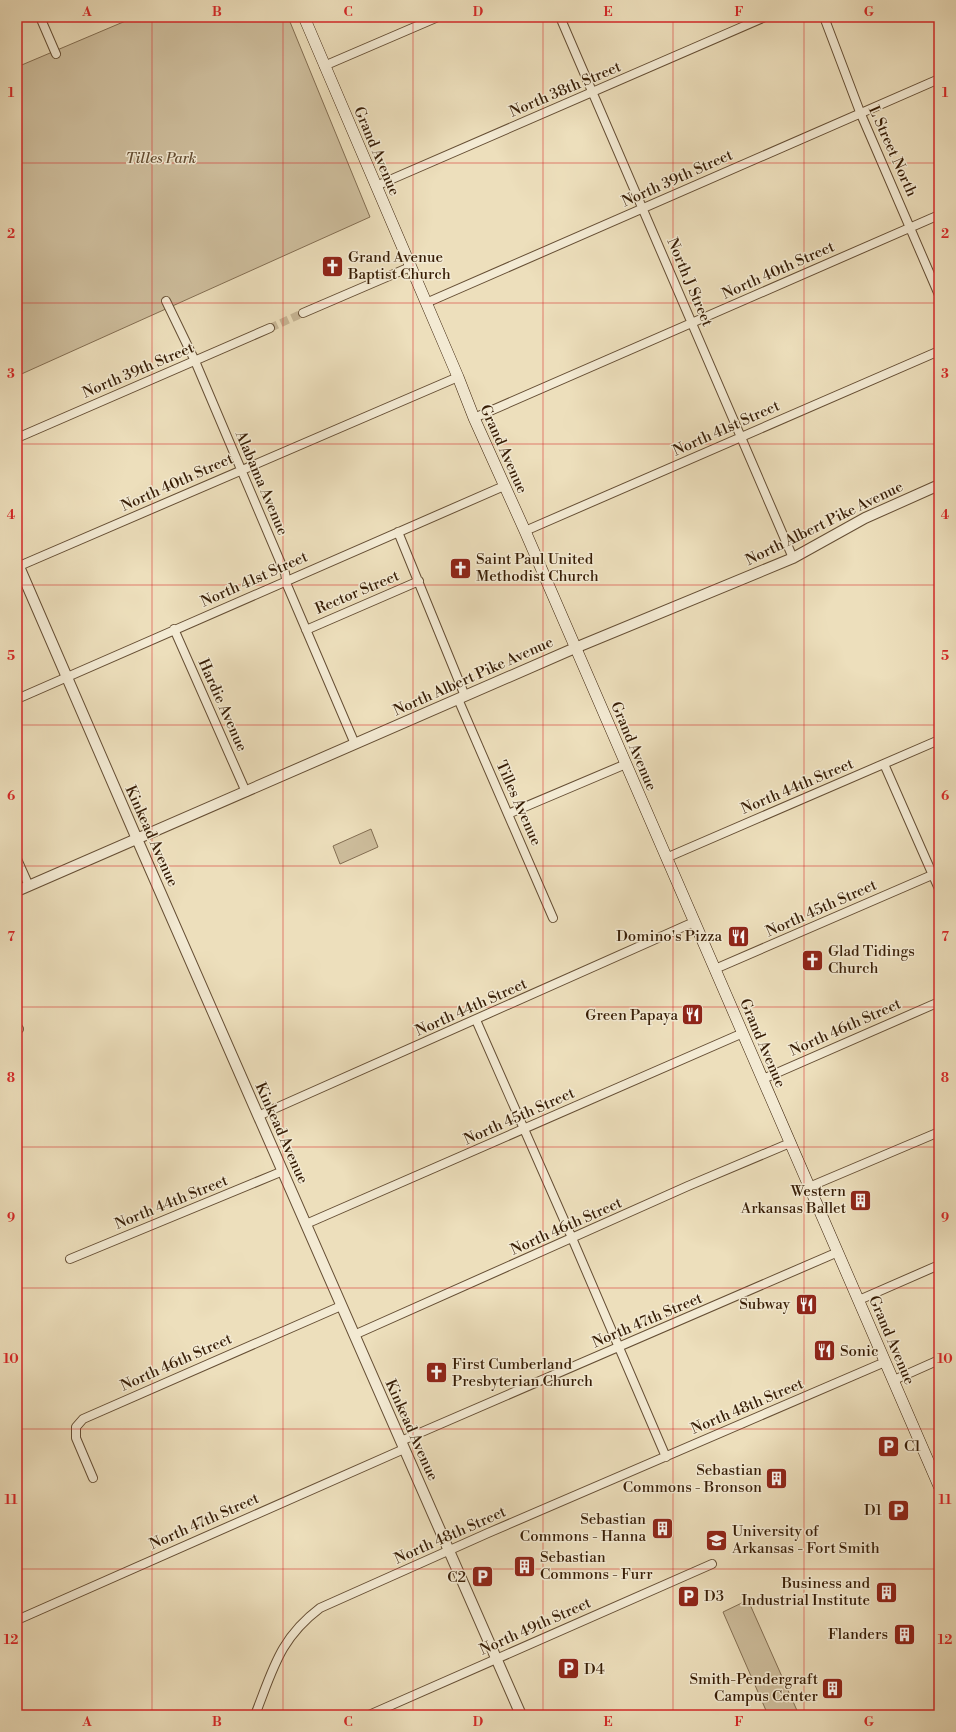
<svg xmlns="http://www.w3.org/2000/svg" width="956" height="1732" font-family="'Libre Bodoni',serif">
  <style>
    .green { fill: #cebe9d; stroke: #836e52 }
    .lines { fill: none; stroke-linecap: round; stroke-linejoin: round }
    .minor-tunnel { stroke: #c9b898; stroke-width: 8; stroke-dasharray: 8 4; stroke-linecap: butt }
    .minor-casing { stroke: #654e34; stroke-width: 10 }
    .tertiary-casing { stroke: #654e34; stroke-width: 12 }
    .secondary-casing { stroke: #381e06; stroke-width: 12 }
    .minor { stroke: #f3ead3; stroke-width: 8 }
    .tertiary { stroke: #f3ead3; stroke-width: 10 }
    .secondary { stroke: #f3ead3; stroke-width: 11 }
    .grid { fill: none; stroke: #d62828; stroke-width: 1; stroke-opacity: 0.55 }
    .labels { text-anchor: middle; stroke-width: 3; stroke-linejoin: round; paint-order: stroke }
    .street-label { font-size: 15px; fill: #381e06; stroke: #f3ead3 }
    .park-label { font-size: 15px; font-style: italic; fill: #654e33; stroke: #f3ead3 }
    .poi-label { font-size: 15px; fill: #381e06; stroke: #f3ead3; text-anchor: end }
    .neatline { fill: none; stroke: #d62828; stroke-width: 1.5 }
    .grid-label { font-size: 13px; text-anchor: middle; font-weight: bold; fill: #d62828 }
  </style>
  <rect width="100%" height="100%" fill="#eddfbc"/>
  <filter id="stains"><feTurbulence type="fractalNoise" baseFrequency=".005" numOctaves="4"/><feColorMatrix values="0 0 0 0 .2 0 0 0 0 .09 0 0 0 0 .02 0 0 0 .5 -.17"/></filter>
  <radialGradient id="worn" r=".72"><stop offset=".6" stop-color="#630" stop-opacity="0"/><stop offset="1" stop-color="#630" stop-opacity=".3"/></radialGradient>
  <path class="green" d="M135,17H288L370,217L17,376V67Z
    M371,829L378,847L340,864L333,846Z
    M748,1600L799,1715H768L723,1612Z"/>
  <g class="lines">
    <path class="minor-tunnel" d="M270,328L303,313"/>
    <defs>
      <path id="minor" d="M40,17L56,54
        M560,17L793,558
        M824,17L860,112L939,295
        M324,66L438,17
        M376,186L765,17
        M166,301L195,361L285,573L287,585L355,744
        M426,303L939,79
        M303,313L410,267
        M474,418L939,215
        M17,438L270,328
        M525,531L939,351
        M398,532L465,696
        M17,567L458,377
        M174,629L246,792
        M306,630L419,581
        M17,699L504,486
        M458,699L553,918
        M884,764L939,889
        M508,814L626,764
        M666,858L939,740
        M17,859L29,886
        M715,969L939,872
        M476,1020L572,1238L666,1457
        M17,1026L19,1029
        M763,1079L939,1002
        M258,1116L694,922
        M809,1187L939,1132
        M306,1224L743,1033
        M70,1259L283,1171
        M859,1300L939,1265
        M354,1335L688,1186L790,1143
        M894,1380L939,1360
        M401,1441L838,1252
        M93,1478L76,1438V1427L83,1419L341,1306
        M17,1620L404,1449
        M255,1715C273,1670 279,1639 320,1608L488,1533L885,1362
        M369,1715L712,1564"/>
      <path id="tertiary" d="M17,562L137,839L521,1715
        M17,891L575,648L793,558L865,518L939,485"/>
      <path id="secondary" d="M304,17L458,377L474,418L525,531L939,1486"/>
    </defs>
    <use href="#minor" class="minor-casing"/>
    <use href="#tertiary" class="tertiary-casing"/>
    <use href="#secondary" class="secondary-casing"/>
    <use href="#minor" class="minor"/>
    <use href="#tertiary" class="tertiary"/>
    <use href="#secondary" class="secondary"/>
  </g>
  <path class="grid" d="M152,17V1715M283,17V1715M413,17V1715M543,17V1715M673,17V1715M804,17V1715M17,163H939M17,303H939M17,444H939M17,585H939M17,725H939M17,866H939M17,1007H939M17,1147H939M17,1288H939M17,1429H939M17,1569H939"/>
  <defs>
    <symbol id="church-square" viewBox="-11 -11 22 22"><rect x="-9" y="-9" width="18" height="18" rx="4" fill="#8f2418" stroke="#f3ead3"/><path d="M-1.2-6h2.4v3.5h3.3v2.4h-3.3V6h-2.4V-.1h-3.3v-2.4h3.3Z" fill="#fff"/></symbol>
    <symbol id="restaurant-square" viewBox="-11 -11 22 22"><rect x="-9" y="-9" width="18" height="18" rx="4" fill="#8f2418" stroke="#f3ead3"/><path d="M-5-6h1v4h1v-4h1v4h1v-4h1v5L-1.5 .5V6h-2V.5L-5-1ZM5-6V6H3V1.5H1.5Q1.5-4 5-6Z" fill="#fff"/></symbol>
    <symbol id="building-square" viewBox="-11 -11 22 22"><rect x="-9" y="-9" width="18" height="18" rx="4" fill="#8f2418" stroke="#f3ead3"/><path d="M-4-6H4V6H1V3H-1V6H-4ZM-2.5-4.3h1.7v1.8h-1.7ZM.8-4.3h1.7v1.8H.8ZM-2.5-1h1.7V.8h-1.7ZM.8-1h1.7V.8H.8Z" fill="#fff"/></symbol>
    <symbol id="parking-square" viewBox="-11 -11 22 22"><rect x="-9" y="-9" width="18" height="18" rx="4" fill="#8f2418" stroke="#f3ead3"/><path d="M-3.5-5.5H1a3.5 3.5 0 0 1 0 7H-1V5.5H-3.5ZM-1-3.4V-.6H.8a1.4 1.4 0 0 0 0-2.8Z" fill="#fff"/></symbol>
    <symbol id="university-square" viewBox="-11 -11 22 22"><rect x="-9" y="-9" width="18" height="18" rx="4" fill="#8f2418" stroke="#f3ead3"/><path d="M0-5L7-2L0 1L-7-2ZM-4 1L0 2.5L4 1V4Q0 6-4 4Z" fill="#fff"/></symbol>
  </defs>
  <g fill-rule="evenodd">
    <use href="#church-square" x="320" y="254" width="25" height="25"/>
    <use href="#church-square" x="448" y="556" width="25" height="25"/>
    <use href="#restaurant-square" x="726" y="924" width="25" height="25"/>
    <use href="#church-square" x="800" y="948" width="25" height="25"/>
    <use href="#restaurant-square" x="680" y="1002" width="25" height="25"/>
    <use href="#building-square" x="848" y="1188" width="25" height="25"/>
    <use href="#restaurant-square" x="794" y="1292" width="25" height="25"/>
    <use href="#restaurant-square" x="812" y="1338" width="25" height="25"/>
    <use href="#church-square" x="424" y="1360" width="25" height="25"/>
    <use href="#parking-square" x="876" y="1434" width="25" height="25"/>
    <use href="#building-square" x="764" y="1466" width="25" height="25"/>
    <use href="#parking-square" x="886" y="1498" width="25" height="25"/>
    <use href="#building-square" x="650" y="1516" width="25" height="25"/>
    <use href="#university-square" x="704" y="1528" width="25" height="25"/>
    <use href="#building-square" x="512" y="1554" width="25" height="25"/>
    <use href="#parking-square" x="470" y="1564" width="25" height="25"/>
    <use href="#building-square" x="874" y="1580" width="25" height="25"/>
    <use href="#parking-square" x="676" y="1584" width="25" height="25"/>
    <use href="#building-square" x="892" y="1622" width="25" height="25"/>
    <use href="#parking-square" x="556" y="1656" width="25" height="25"/>
    <use href="#building-square" x="820" y="1676" width="25" height="25"/>
  </g>
  <g class="labels">
    <g class="street-label">
      <text transform="translate(565 89) rotate(-23)" y="5">North 38th Street</text>
      <text transform="translate(377 151) rotate(67)" y="5">Grand Avenue</text>
      <text transform="translate(893 151) rotate(66)" y="5">L Street North</text>
      <text transform="translate(677 178) rotate(-24)" y="5">North 39th Street</text>
      <text transform="translate(778 270) rotate(-24)" y="5">North 40th Street</text>
      <text transform="translate(690 282) rotate(67)" y="5">North J Street</text>
      <text transform="translate(138 370) rotate(-23)" y="5">North 39th Street</text>
      <text transform="translate(726 428) rotate(-24)" y="5">North 41st Street</text>
      <text transform="translate(504 449) rotate(66)" y="5">Grand Avenue</text>
      <text transform="translate(177 482) rotate(-24)" y="5">North 40th Street</text>
      <text transform="translate(262 483) rotate(67)" y="5">Alabama Avenue</text>
      <text transform="translate(824 523) rotate(-26)" y="5">North Albert Pike Avenue</text>
      <text transform="translate(254 579) rotate(-24)" y="5">North 41st Street</text>
      <text transform="translate(357 592) rotate(-23)" y="5">Rector Street</text>
      <text transform="translate(473 676) rotate(-24)" y="5">North Albert Pike Avenue</text>
      <text transform="translate(223 705) rotate(66)" y="5">Hardie Avenue</text>
      <text transform="translate(634 746) rotate(67)" y="5">Grand Avenue</text>
      <text transform="translate(797 786) rotate(-23)" y="5">North 44th Street</text>
      <text transform="translate(519 803) rotate(66)" y="5">Tilles Avenue</text>
      <text transform="translate(152 836) rotate(66)" y="5">Kinkead Avenue</text>
      <text transform="translate(821 908) rotate(-24)" y="5">North 45th Street</text>
      <text transform="translate(471 1007) rotate(-24)" y="5">North 44th Street</text>
      <text transform="translate(845 1027) rotate(-24)" y="5">North 46th Street</text>
      <text transform="translate(763 1043) rotate(67)" y="5">Grand Avenue</text>
      <text transform="translate(519 1116) rotate(-24)" y="5">North 45th Street</text>
      <text transform="translate(282 1133) rotate(66)" y="5">Kinkead Avenue</text>
      <text transform="translate(171 1202) rotate(-22)" y="5">North 44th Street</text>
      <text transform="translate(566 1226) rotate(-24)" y="5">North 46th Street</text>
      <text transform="translate(647 1320) rotate(-23)" y="5">North 47th Street</text>
      <text transform="translate(892 1340) rotate(67)" y="5">Grand Avenue</text>
      <text transform="translate(176 1362) rotate(-24)" y="5">North 46th Street</text>
      <text transform="translate(747 1406) rotate(-23)" y="5">North 48th Street</text>
      <text transform="translate(412 1430) rotate(66)" y="5">Kinkead Avenue</text>
      <text transform="translate(204 1521) rotate(-24)" y="5">North 47th Street</text>
      <text transform="translate(450 1535) rotate(-24)" y="5">North 48th Street</text>
      <text transform="translate(535 1626) rotate(-24)" y="5">North 49th Street</text>
    </g>
    <g class="park-label">
      <text x="161" y="163">Tilles Park</text>
    </g>
    <g class="poi-label">
      <text x="348" y="262" text-anchor="start">Grand Avenue<tspan x="348" dy="17">Baptist Church</tspan></text>
      <text x="476" y="564" text-anchor="start">Saint Paul United<tspan x="476" dy="17">Methodist Church</tspan></text>
      <text x="722" y="941">Domino's Pizza</text>
      <text x="828" y="956" text-anchor="start">Glad Tidings<tspan x="828" dy="17">Church</tspan></text>
      <text x="678" y="1020">Green Papaya</text>
      <text x="846" y="1196">Western<tspan x="846" dy="17">Arkansas Ballet</tspan></text>
      <text x="790" y="1309">Subway</text>
      <text x="840" y="1356" text-anchor="start">Sonic</text>
      <text x="452" y="1369" text-anchor="start">First Cumberland<tspan x="452" dy="17">Presbyterian Church</tspan></text>
      <text x="904" y="1451" text-anchor="start">C1</text>
      <text x="762" y="1475">Sebastian<tspan x="762" dy="17">Commons - Bronson</tspan></text>
      <text x="882" y="1515">D1</text>
      <text x="646" y="1524">Sebastian<tspan x="646" dy="17">Commons - Hanna</tspan></text>
      <text x="732" y="1536" text-anchor="start">University of<tspan x="732" dy="17">Arkansas - Fort Smith</tspan></text>
      <text x="540" y="1562" text-anchor="start">Sebastian<tspan x="540" dy="17">Commons - Furr</tspan></text>
      <text x="466" y="1582">C2</text>
      <text x="870" y="1588">Business and<tspan x="870" dy="17">Industrial Institute</tspan></text>
      <text x="704" y="1601" text-anchor="start">D3</text>
      <text x="888" y="1639">Flanders</text>
      <text x="584" y="1674" text-anchor="start">D4</text>
      <text x="818" y="1684">Smith-Pendergraft<tspan x="818" dy="17">Campus Center</tspan></text>
    </g>
  </g>
  <rect width="956" height="1732" fill="none" stroke="#eddfbc" stroke-width="44"/>
  <rect x="22" y="22" width="912" height="1688" class="neatline"/>
  <g class="grid-label">
    <text x="87" y="16">A</text>
    <text x="217" y="16">B</text>
    <text x="348" y="16">C</text>
    <text x="478" y="16">D</text>
    <text x="608" y="16">E</text>
    <text x="739" y="16">F</text>
    <text x="869" y="16">G</text>
    <text x="11" y="97">1</text>
    <text x="945" y="97">1</text>
    <text x="11" y="238">2</text>
    <text x="945" y="238">2</text>
    <text x="11" y="378">3</text>
    <text x="945" y="378">3</text>
    <text x="11" y="519">4</text>
    <text x="945" y="519">4</text>
    <text x="11" y="660">5</text>
    <text x="945" y="660">5</text>
    <text x="11" y="800">6</text>
    <text x="945" y="800">6</text>
    <text x="11" y="941">7</text>
    <text x="945" y="941">7</text>
    <text x="11" y="1082">8</text>
    <text x="945" y="1082">8</text>
    <text x="11" y="1222">9</text>
    <text x="945" y="1222">9</text>
    <text x="11" y="1363">10</text>
    <text x="945" y="1363">10</text>
    <text x="11" y="1504">11</text>
    <text x="945" y="1504">11</text>
    <text x="11" y="1644">12</text>
    <text x="945" y="1644">12</text>
    <text x="87" y="1726">A</text>
    <text x="217" y="1726">B</text>
    <text x="348" y="1726">C</text>
    <text x="478" y="1726">D</text>
    <text x="608" y="1726">E</text>
    <text x="739" y="1726">F</text>
    <text x="869" y="1726">G</text>
  </g>
  <rect width="100%" height="100%" filter="url(#stains)"/>
  <rect width="100%" height="100%" fill="url(#worn)"/>
</svg>
